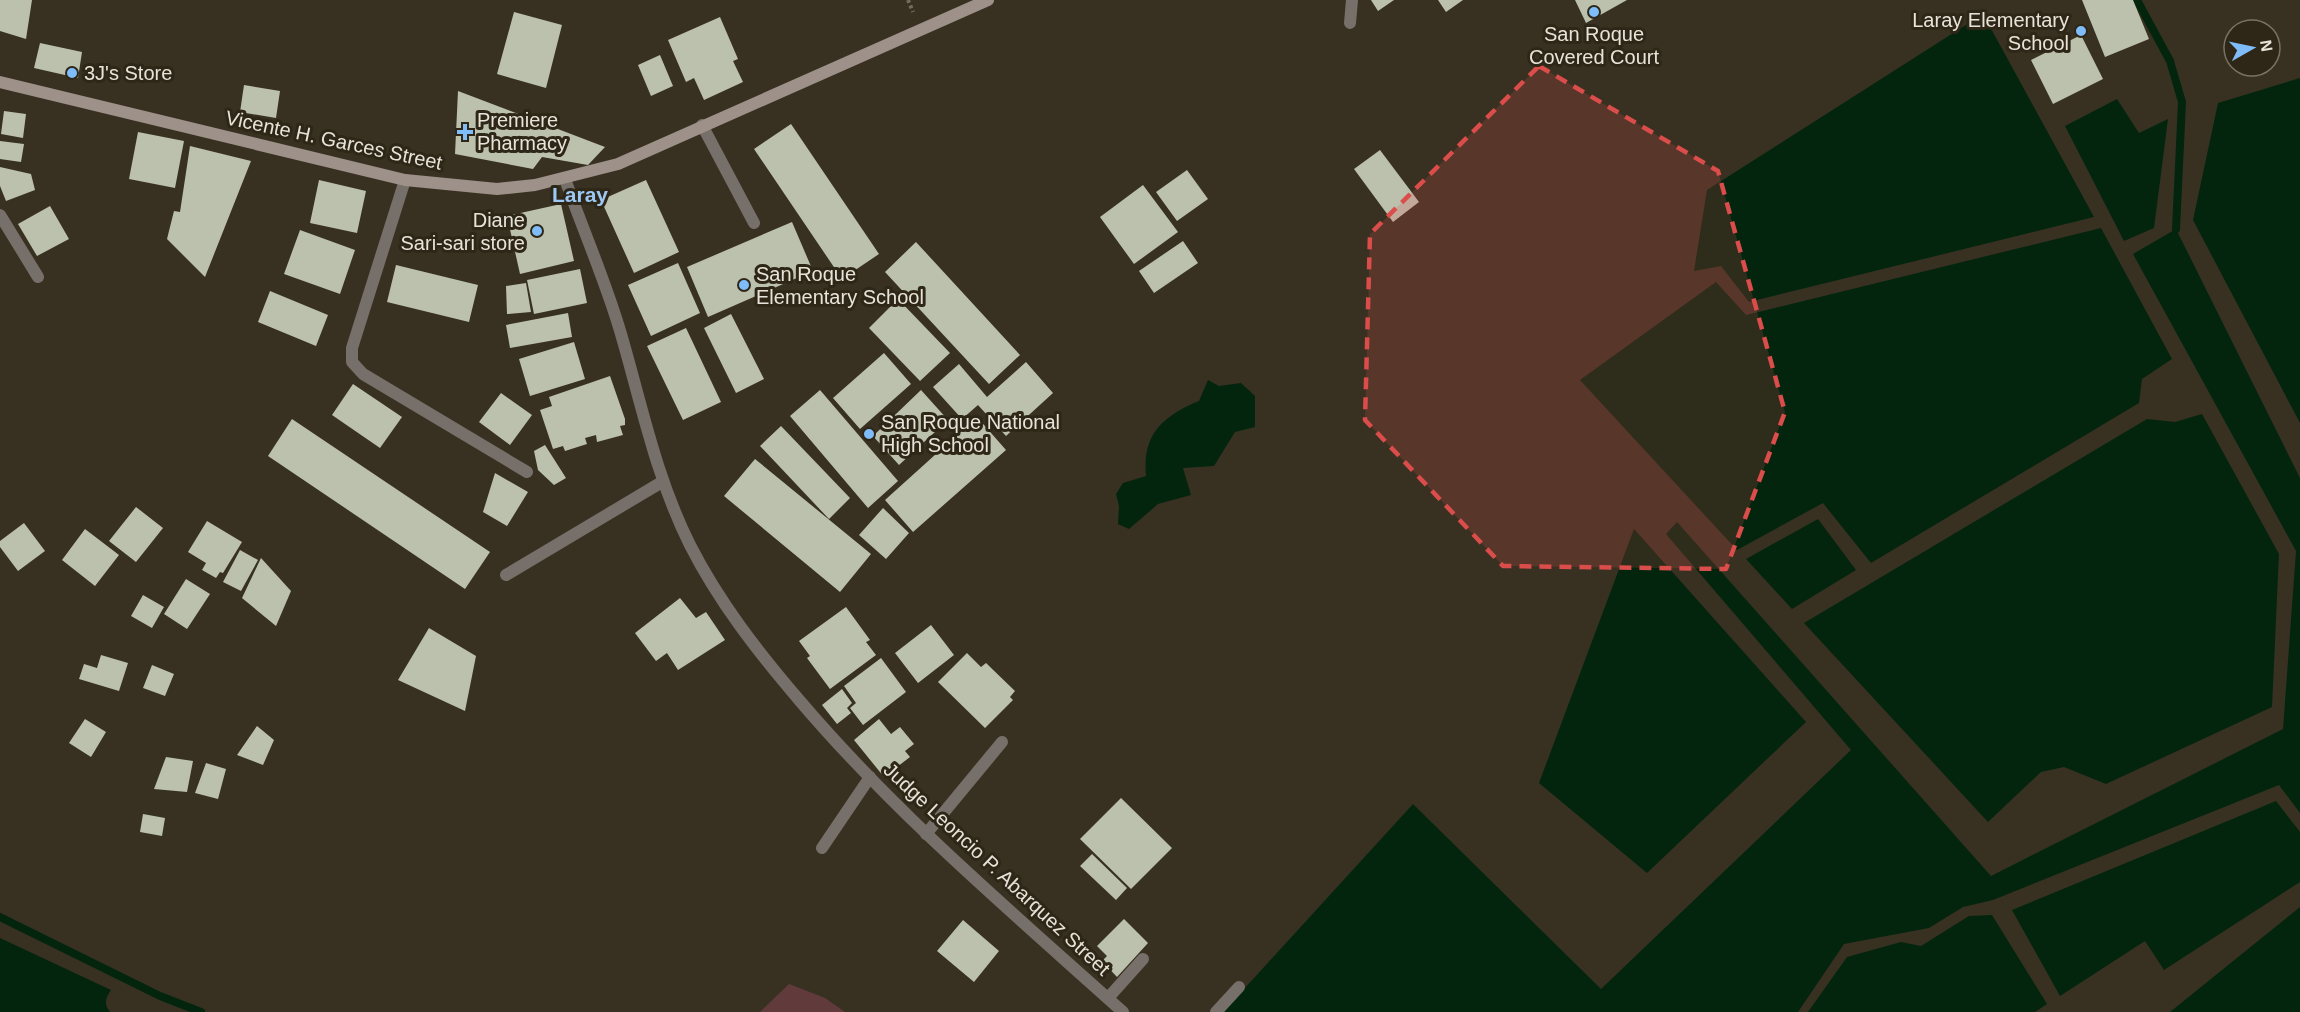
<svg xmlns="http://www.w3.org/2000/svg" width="2300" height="1012" font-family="Arial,sans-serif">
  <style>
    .green { fill: #613b3b }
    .water { fill: #03250e }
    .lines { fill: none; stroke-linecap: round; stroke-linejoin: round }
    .stream { stroke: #03250e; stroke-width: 8 }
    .building { fill: #bcc1ad }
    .path { stroke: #746d5f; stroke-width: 4; stroke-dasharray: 3 3; stroke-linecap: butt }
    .lane { stroke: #776f6a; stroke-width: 12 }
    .street { stroke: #776f6a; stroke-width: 12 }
    .secondary { stroke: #9e9189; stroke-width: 12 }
    .marked { fill: #da4d4b; fill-opacity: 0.2; stroke: #da4d4b; stroke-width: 4.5; stroke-dasharray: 12 8; stroke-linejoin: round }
    .poi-dot { fill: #7fbdfa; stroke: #2e2717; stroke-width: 2 }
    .labels { text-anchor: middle; stroke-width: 6; stroke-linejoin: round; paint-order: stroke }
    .poi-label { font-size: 20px; fill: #e8e3d9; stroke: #2e2717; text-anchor: start }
    .street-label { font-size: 20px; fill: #e8e3d9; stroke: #2e2717 }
    .neighbourhood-label { font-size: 21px; font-weight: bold; fill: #9bc8f5; stroke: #2e2717 }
  </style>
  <rect width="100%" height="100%" fill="#383121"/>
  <path class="green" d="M789,984L825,998L845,1012H760Z"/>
  <path class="water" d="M1983,14L2094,217L1749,302L1721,266L1694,271L1707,190Z
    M2300,78V423L2193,220L2218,103Z
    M2117,99L2139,133L2168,119L2154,228L2124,241L2065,126Z
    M2101,228L2172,359L2142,379L2139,403L1871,563L1823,503L1737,550L1580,380L1716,282L1746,315Z
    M2176,229L2300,478V813L2279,785L1993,900L1963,907L1929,928L1844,944L1798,1012H1223L1413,804L1601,989L1851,750L1666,534L1677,522L1991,876L2283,729L2296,551L2133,254Z
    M1208,380L1219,386L1241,383L1255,396V427L1235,432L1214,466L1183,468L1191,495L1158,504L1129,529L1118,524L1119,506L1116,494L1123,483L1146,476C1142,434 1163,416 1199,401Z
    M2202,414L2279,554L2272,707L2106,784L2064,767L2041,772L1988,822L1804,623L2147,419L2175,422Z
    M1818,519L1856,570L1792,609L1746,559Z
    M1634,529L1806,722L1647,873L1539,783Z
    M2276,801L2300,832V882L2164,970L2145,941L2060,996L2012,910Z
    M2300,907V1012H2170Z
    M1992,915L2047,1004L2035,1012H1808L1847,957L1901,942L1921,946L1969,916Z
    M0,938L111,990C106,998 103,1003 110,1012H0Z"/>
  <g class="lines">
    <path class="stream" d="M2137,0L2170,61L2182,102L2176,229
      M0,917L160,996L201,1012"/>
  </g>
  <path class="building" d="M0,0H32L26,39L0,31Z
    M1371,0H1394L1378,11Z
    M1438,0H1463L1446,12Z
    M1575,0H1627L1586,23Z
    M2082,0H2133L2149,39L2105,57Z
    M514,12L562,25L546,88L497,74Z
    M720,17L738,59L733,61L743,82L704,100L694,78L686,82L668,40Z
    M2081,35L2103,79L2053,104L2031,60Z
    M40,43L82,52L78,78L34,68Z
    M660,55L673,86L651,96L638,65Z
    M244,85L280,91L276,118L240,112Z
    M458,91L605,147L588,165L542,157L533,169L455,154Z
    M4,111L26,114L23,138L1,134Z
    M791,124L879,254L842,279L754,149Z
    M138,132L184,141L175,188L129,179Z
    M0,141L24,144L21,162L0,159Z
    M190,146L251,161L205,277L167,239L174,211L180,212Z
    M1380,150L1419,202L1393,222L1354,169Z
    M0,167L31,174L35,190L6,201L0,186Z
    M1187,170L1208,199L1177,221L1156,192Z
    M319,180L366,191L357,233L310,223Z
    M646,180L679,252L634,273L601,200Z
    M1143,185L1178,232L1134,264L1100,217Z
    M561,204L574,261L520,274L507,216Z
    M50,206L69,239L37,256L18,224Z
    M792,222L813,271L708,317L687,267Z
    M300,230L355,250L340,294L284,274Z
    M1183,241L1198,263L1154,293L1139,271Z
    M916,242L1020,355L989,384L885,272Z
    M678,263L700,313L651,336L628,285Z
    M396,265L478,285L469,322L387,302Z
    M580,269L587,303L534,314L527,280Z
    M526,283L531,312L507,314L506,286Z
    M270,291L328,315L316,346L258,322Z
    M898,299L950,353L920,381L869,328Z
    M568,313L572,337L510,348L506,325Z
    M731,314L764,379L736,393L704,328Z
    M686,328L721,402L683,420L647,346Z
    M574,342L585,379L530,396L519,359Z
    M884,353L911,384L860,429L833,398Z
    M1026,362L1053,393L1006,436L978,405L962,419L933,387L959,364L987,397Z
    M610,376L625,419V425L620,426L623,435L597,442L596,435L585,438L587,444L565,451L563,446L553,449L540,410L552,406L549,397Z
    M353,384L402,417L380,448L332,415Z
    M820,390L898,481L868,508L790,416Z
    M921,390L948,420L899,465L873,436Z
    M501,393L532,415L510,445L479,422Z
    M977,417L1006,450L913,532L885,500Z
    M292,419L490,552L465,589L268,456Z
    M781,426L850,498L829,519L760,446Z
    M545,445L566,478L554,485L538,470L534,451Z
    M755,459L871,554L840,592L724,496Z
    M495,473L528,492L507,526L483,512Z
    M136,507L163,528L136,562L109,541Z
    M883,508L909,533L886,559L859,535Z
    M207,521L242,542L223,573L220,572L216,578L202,570L206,563L188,552Z
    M24,523L45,551L18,571L0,547V541Z
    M85,529L119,555L95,586L62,560Z
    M240,550L258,560L241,591L223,582Z
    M261,558L291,591L276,626L242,598Z
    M186,579L210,594L187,629L164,614Z
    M143,595L164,607L152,628L131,616Z
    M680,598L696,618L706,612L725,640L678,670L667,653L656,661L635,633Z
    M846,607L870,640L866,642L876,655L830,689L807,658L810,656L799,641Z
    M931,625L954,655L918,683L895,653Z
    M429,628L476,656L465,711L398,680Z
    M967,653L981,667L986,663L1015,691L1010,697L1013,700L985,728L938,682Z
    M101,655L128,663L119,691L79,679L84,664L97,668Z
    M881,658L906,692L863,725L850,708L856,703L844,686Z
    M152,665L174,674L165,696L143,688Z
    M842,689L852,703L847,708L851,713L837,724L822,705Z
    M85,719L106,732L91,757L69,743Z
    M879,719L891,734L900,727L914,744L905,751L910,757L884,777L854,740Z
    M257,726L274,740L263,765L237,755Z
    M166,757L193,761L187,792L154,789Z
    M206,763L226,769L218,799L195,793Z
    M1121,798L1172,848L1131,889L1080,839Z
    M143,814L165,818L162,836L140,832Z
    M1092,854L1127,888L1116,900L1080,866Z
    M1124,919L1148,943L1117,977L1102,961L1107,956L1097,946Z
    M963,920L999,951L974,982L937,951Z"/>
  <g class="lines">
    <path class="path" d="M908,0L913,12"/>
    <path class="lane" d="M702,125L754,223
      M506,575L662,482
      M926,834L1002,742
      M822,848L870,777
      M1108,998L1143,959"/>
    <path class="street" d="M1350,23L1352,0
      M565,179C583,230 606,282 621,334C642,406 656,477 690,545C719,602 758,652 800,701C897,815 1012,912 1123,1012
      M405,180L352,348V362L363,374L527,472
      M0,215L38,277
      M1216,1012L1239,987"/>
    <path class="secondary" d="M0,82L405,180L497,189L535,185L618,164L988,0"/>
  </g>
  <path class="marked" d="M1539,66L1718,171L1785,412L1726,569L1503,566L1365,420L1370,234Z"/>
  <g class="poi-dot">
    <circle cx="1594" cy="12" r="6"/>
    <circle cx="2081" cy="31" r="6"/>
    <circle cx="72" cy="73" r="6"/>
    <path d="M462 123h6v6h6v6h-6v6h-6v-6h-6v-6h6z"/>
    <circle cx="537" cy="231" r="6"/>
    <circle cx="744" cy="285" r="6"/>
    <circle cx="869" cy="434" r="6"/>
  </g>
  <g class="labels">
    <g class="poi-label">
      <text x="2069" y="27" text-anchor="end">Laray Elementary<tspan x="2069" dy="23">School</tspan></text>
      <text x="1594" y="41" text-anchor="middle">San Roque<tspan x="1594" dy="23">Covered Court</tspan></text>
      <text x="84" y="80">3J's Store</text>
      <text x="477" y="127">Premiere<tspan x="477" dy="23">Pharmacy</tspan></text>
      <text x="525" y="227" text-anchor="end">Diane<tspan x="525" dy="23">Sari-sari store</tspan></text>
      <text x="756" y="281">San Roque<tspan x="756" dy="23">Elementary School</tspan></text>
      <text x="881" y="429">San Roque National<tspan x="881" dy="23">High School</tspan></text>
    </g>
    <g class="street-label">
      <text transform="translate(334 140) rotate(12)" y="7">Vicente H. Garces Street</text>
      <text transform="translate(997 869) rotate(43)" y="7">Judge Leoncio P. Abarquez Street</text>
    </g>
    <g class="neighbourhood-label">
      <text x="580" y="202">Laray</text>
    </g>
  </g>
  <g transform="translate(2252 48) rotate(81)"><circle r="28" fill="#2e2717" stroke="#787265" stroke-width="1.5"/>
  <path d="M0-4.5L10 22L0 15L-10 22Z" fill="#7fbdfa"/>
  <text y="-9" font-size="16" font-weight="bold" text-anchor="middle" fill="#e8e3d9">N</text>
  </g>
</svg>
